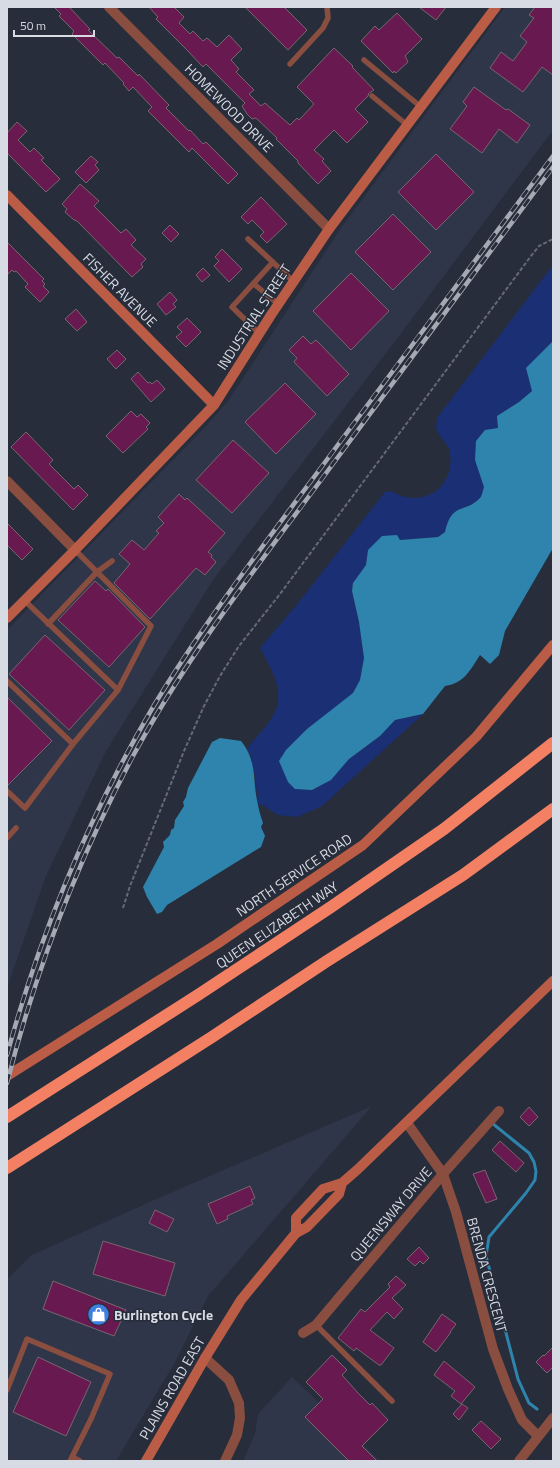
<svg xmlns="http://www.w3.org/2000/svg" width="560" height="1468" font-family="'Titillium Web',sans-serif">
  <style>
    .built { fill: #2f3649 }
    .green { fill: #1b2f75 }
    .water { fill: #2e84ad }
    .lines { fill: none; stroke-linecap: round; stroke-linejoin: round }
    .stream { stroke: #2e84ad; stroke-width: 3 }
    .building { fill: #68194f; stroke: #77666f }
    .path { stroke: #656a76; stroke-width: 2; stroke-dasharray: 4 2; stroke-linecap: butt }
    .lane { stroke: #894e3f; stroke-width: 5.5 }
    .street { stroke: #894e3f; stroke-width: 10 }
    .secondary { stroke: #bb5d46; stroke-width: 10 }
    .highway { stroke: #f48063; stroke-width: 12 }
    .rail-casing { stroke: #a4a9b3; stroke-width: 4.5 }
    .rail { stroke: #272d3a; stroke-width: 3; stroke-dasharray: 9; stroke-linecap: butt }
    .labels { text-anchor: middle; stroke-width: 3; stroke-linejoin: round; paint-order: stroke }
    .street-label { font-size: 14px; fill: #d7dbe4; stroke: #272d3a }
    .poi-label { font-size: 14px; font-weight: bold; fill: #d7dbe4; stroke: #272d3a; text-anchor: start }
  </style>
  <rect width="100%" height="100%" fill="#272d3a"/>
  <path class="built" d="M505,7H553V130L393,344L213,580L106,751L46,876L7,988V630L207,425L228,401L341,228Z
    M372,1106L208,1296L174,1364L116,1461H7V1279L32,1255L154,1200Z
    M292,1377L380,1461H243L255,1434L258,1414Z"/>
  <path class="green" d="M553,265V341L527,368L532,391L519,402L497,416L499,428L479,471L485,487C483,490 482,496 480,498C465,514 452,501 445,532L438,537L400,540L368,550L366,565L353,583L352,591L359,622L364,658L360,680L353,693L337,706L295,789L312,790L331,780L349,759L380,736L395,720L423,714L322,806L297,817L278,815L264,806L258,804L255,775L252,769V758L247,749C255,738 270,723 275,712C285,689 270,667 260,648L295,607L385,492L390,491C404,498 416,501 431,494C447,486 454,466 449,449C446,442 438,435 436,428C436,425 437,421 437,418Z"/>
  <path class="water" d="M553,341V548L505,631L499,655L490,664L480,655C470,670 465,683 445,686L423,714L395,720L380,736L349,759L331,780L312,790L295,789L288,782L279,761L286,750L307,729L353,693L360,680L364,658L359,622L352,591L353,583L366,565L368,550L382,536L397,535L400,540L438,537L445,532C452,501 465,514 480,498C482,496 483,490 484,487L475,460L476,441L485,430L498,428L497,416L519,402L532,391L526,368Z
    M220,738L241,741C258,762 252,781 258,805C259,811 261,817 263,823L261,827L265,836L261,847L167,905L162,912L157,914L147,897L143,887L164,847L163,842L170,835L171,830L174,828L175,820L184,806L183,802L186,797L188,788L212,742Z"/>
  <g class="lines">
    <path class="stream" d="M492,1123L529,1153L534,1162L536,1171L535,1180L526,1193L489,1237L486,1256L518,1379L529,1403L537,1409"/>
  </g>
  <path class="building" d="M54,7H69L90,29L88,30L117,58L119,57L138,76L139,74L169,105L166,108L189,131L190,130L203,144L206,142L238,174L228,184L192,148L189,152L148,111L152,107L133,87L129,91L123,84L124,83L105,63L103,65L72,34L74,31L59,16L61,14Z
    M149,7H174L184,17L179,23L190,34L193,31L203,41L207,38L217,47L229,35L242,49L231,60L239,69L236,72L254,90L249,94L261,106L265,103L290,125L297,118L299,120L314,104L297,87L334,48L353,66L352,67L374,90L369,93L368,96L355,109L368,122L347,143L334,130L314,150L324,159L322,161L331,171L318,184L298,163V161L276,139L277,138L256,118L252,119L247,114L242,106L245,103L206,64L203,67L186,49L156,19L158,17Z
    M245,7H284L307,30L288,50Z
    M419,7H446L436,20Z
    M535,7H553V75L542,67L523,92L490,68L501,52L513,61L527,42L520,36L534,18L529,15Z
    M397,13L422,39L405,56L408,62L396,73L394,71L393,73L361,41L375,26L379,30Z
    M474,87L506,110L508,109L530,125L517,143L499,129L482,153L450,129L467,106L463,102Z
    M17,122L27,131L18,140L30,152L34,148L44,158L41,160L60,179L46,192L7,153V133Z
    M436,154L474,192L436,230L398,192Z
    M91,156L98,162L95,165L99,170L86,183L75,172Z
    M80,184L99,201L94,206L121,233L126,229L136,240L131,245L146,259L141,264L143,267L132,277L77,221L74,220L65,212L67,209L62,204Z
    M261,197L287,224L267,243L260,236L264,232L252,220L248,224L241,217Z
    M393,214L431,252L393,290L355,252Z
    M170,225L179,234L171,242L162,233Z
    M7,242L44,279L42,281L45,284L43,286L49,292L40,302L25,287L28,284L16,271L14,272L12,270L7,275Z
    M222,249L242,269L229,282L214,266L219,261L215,257Z
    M203,268L210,275L202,282L196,275Z
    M351,273L389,311L351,350L313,311Z
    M170,292L177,300L173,304L176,307L166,315L157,304Z
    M76,309L87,322L77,331L65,319Z
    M187,318L201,332L186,347L176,337L182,332L177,327Z
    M303,336L311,344L316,340L349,374L327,396L294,362L297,358L289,350Z
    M117,350L126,359L116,369L107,359Z
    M138,372L148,383L150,382L152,384L157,380L165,389L151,402L131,379Z
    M285,383L316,414L276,454L245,422Z
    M131,411L137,417L141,414L150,423L146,427L148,429L123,453L106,436Z
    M26,432L53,460L49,464L74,489L78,485L88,495L73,510L11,447Z
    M233,440L269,473L232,513L196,480Z
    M179,494L185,500L187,498L225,533L208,552L212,555L211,557L216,562L205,575L196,568L150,619L114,583L130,564L119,554L132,540L144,550L159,533L156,531L164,523L158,517Z
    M7,523L33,549L22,560L7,545Z
    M95,581L106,591L108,589L145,627L109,667L58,620Z
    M45,635L105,690L69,730L9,674Z
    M7,697L52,741L7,786Z
    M529,1107L538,1117L529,1126L520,1117Z
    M500,1141L524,1163L516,1172L492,1150Z
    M485,1170L497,1199L486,1203L473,1174Z
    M250,1186L255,1198L251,1200L253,1204L227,1216L228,1219L217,1224L208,1204Z
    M155,1210L174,1219L167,1232L149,1223Z
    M103,1241L175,1263L165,1296L93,1274Z
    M419,1247L429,1258L423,1264L420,1261L415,1266L407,1259Z
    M396,1276L406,1285L392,1298L403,1309L394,1319L387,1312L370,1330L394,1348L381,1365H379L356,1348L354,1351L338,1338L361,1309L365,1312L390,1287L388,1284Z
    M53,1281L126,1310L114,1336L43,1309Z
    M442,1314L456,1324L450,1332H451L436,1352L423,1342Z
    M553,1347V1367L547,1373L536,1362L543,1355L544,1356Z
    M332,1355L347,1370L342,1375L358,1393L370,1405L372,1403L388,1420L362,1446L377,1461H349L305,1417L323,1399L306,1382Z
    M38,1357L91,1382L66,1436L13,1412Z
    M444,1361L475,1387L461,1404L451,1396L455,1391L434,1375Z
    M462,1404L468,1408L459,1420L453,1414Z
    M481,1421L501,1439L491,1449L472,1430Z"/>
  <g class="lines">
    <path class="path" d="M123,908L130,886L184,751L204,706L220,676L239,646L280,594L531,256L539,246L553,239"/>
    <path class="lane" d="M364,60L421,107
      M290,64L323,28L328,18L327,7
      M372,96L407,125
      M248,239L293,281
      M254,284L278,304
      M259,333L232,307L273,262
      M75,550L151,626L118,690
      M25,601L118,690L73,744
      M48,624L97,572L112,561
      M7,681L73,744L25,808L7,791
      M7,838L16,828
      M316,1325L392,1401
      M7,1390L27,1339L110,1374L91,1419L70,1461
      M72,1457L80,1461"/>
    <path class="street" d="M109,7L329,229
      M7,481L75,550
      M407,1123L443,1174L456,1212L493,1349L508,1389L522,1420L538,1436
      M303,1333L316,1325L443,1174L499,1111
      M205,1358L229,1380L239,1403L240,1418L237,1435L225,1461
      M519,1461L553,1418"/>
    <path class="secondary" d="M7,195L214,405
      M7,618L75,550L214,405L271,315L329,229L496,7
      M7,1076L217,944L363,845L476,737L553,645
      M296,1233V1218L323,1189L342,1183L357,1170L553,981
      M146,1461L205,1358L241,1300L296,1233L307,1227L339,1194L342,1183"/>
    <path class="highway" d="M7,1117L198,995L331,907L444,829L553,743
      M7,1168L212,1037L327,961L463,875L553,809"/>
    <defs>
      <path id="rail" d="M7,1055C40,933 89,816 153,707C209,614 276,529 340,442C411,346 482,251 553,156
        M7,1083C36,969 78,860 133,756C186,658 255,569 321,480C398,375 476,271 553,167"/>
    </defs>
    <use href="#rail" class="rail-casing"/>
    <use href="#rail" class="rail"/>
  </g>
  <defs>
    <symbol id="shop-disc" viewBox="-11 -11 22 22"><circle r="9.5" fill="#3f7fe0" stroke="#272d3a"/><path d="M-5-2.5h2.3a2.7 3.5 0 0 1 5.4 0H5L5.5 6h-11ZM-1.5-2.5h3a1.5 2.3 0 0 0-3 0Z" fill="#fff"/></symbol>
  </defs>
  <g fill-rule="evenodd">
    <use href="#shop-disc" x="86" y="1302" width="25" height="25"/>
  </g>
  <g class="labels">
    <g class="street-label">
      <text transform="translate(229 108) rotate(45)" y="5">HOMEWOOD DRIVE</text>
      <text transform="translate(120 290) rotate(45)" y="5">FISHER AVENUE</text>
      <text transform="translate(254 317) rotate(-57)" y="5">INDUSTRIAL STREET</text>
      <text transform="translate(294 875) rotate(-34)" y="5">NORTH SERVICE ROAD</text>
      <text transform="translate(277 925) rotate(-34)" y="5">QUEEN ELIZABETH WAY</text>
      <text transform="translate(391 1214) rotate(-50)" y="5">QUEENSWAY DRIVE</text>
      <text transform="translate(487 1275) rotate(75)" y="5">BRENDA CRESCENT</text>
      <text transform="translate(172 1388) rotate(-60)" y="5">PLAINS ROAD EAST</text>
    </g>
    <g class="poi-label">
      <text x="114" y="1320">Burlington Cycle</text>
    </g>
  </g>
  <rect width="560" height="1468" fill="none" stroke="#d7dbe4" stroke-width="16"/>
  <path d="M14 30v6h80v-6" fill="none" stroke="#d7dbe4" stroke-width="2"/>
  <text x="20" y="30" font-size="12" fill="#d7dbe4" stroke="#272d3a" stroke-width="3" paint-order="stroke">50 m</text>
</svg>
